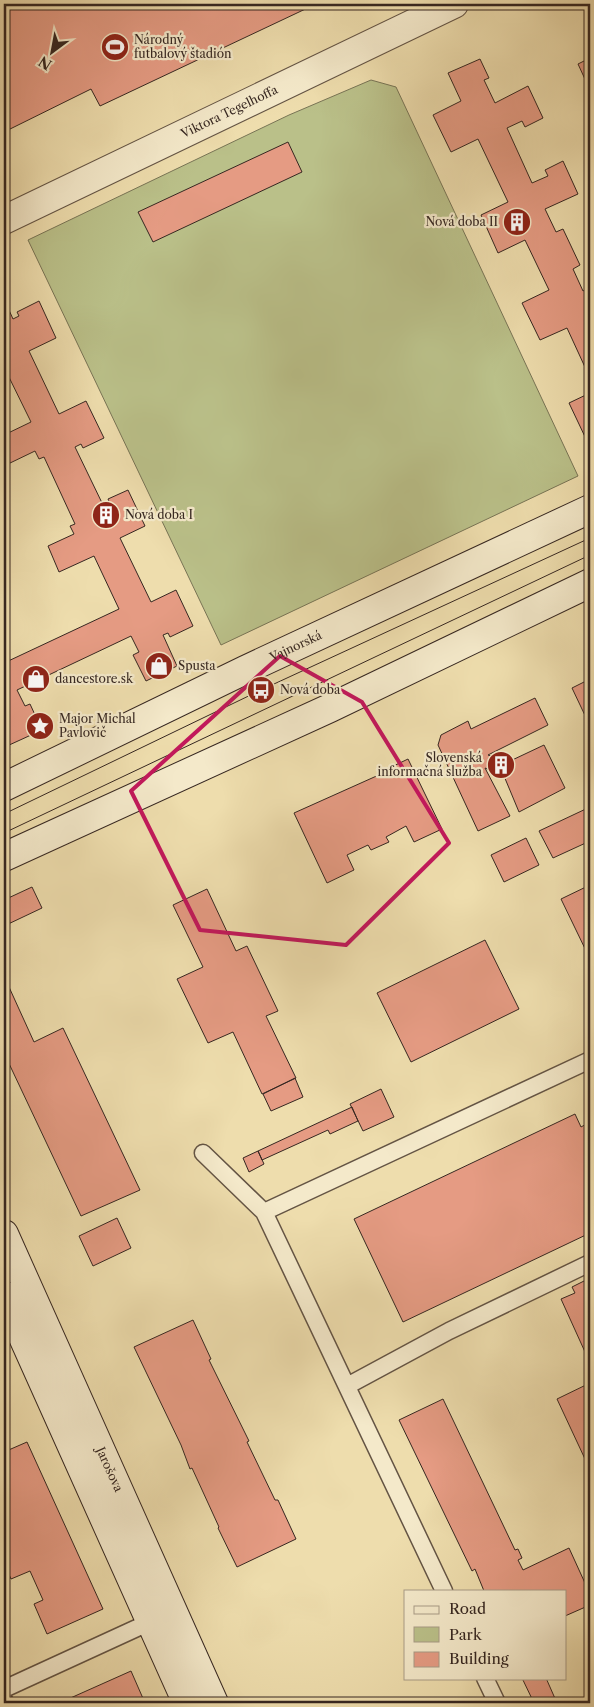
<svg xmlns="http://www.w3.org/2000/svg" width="594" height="1707" font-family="'Libre Caslon Text',serif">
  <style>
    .green { fill: #bac089; stroke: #787455 }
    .building { fill: #e59b83; stroke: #362721 }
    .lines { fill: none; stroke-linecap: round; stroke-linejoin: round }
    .service-casing { stroke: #645444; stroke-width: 19 }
    .minor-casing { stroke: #645444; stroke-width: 30 }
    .secondary-casing { stroke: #362721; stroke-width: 30 }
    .service { stroke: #f4e9ca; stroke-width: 16 }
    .minor { stroke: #f4e9ca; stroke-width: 28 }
    .secondary { stroke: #f4e9ca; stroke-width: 28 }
    .tram { stroke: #362721; stroke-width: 1 }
    .marked { fill: none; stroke: #c2185b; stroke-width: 4; stroke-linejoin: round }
    .labels { text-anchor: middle; stroke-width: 4.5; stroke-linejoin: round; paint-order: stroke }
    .poi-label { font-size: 12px; fill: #362721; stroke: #f4e9ca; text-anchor: start }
    .street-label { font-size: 12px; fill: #362721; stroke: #f4e9ca }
  </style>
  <rect width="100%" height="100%" fill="#eeddad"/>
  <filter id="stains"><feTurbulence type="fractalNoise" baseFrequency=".004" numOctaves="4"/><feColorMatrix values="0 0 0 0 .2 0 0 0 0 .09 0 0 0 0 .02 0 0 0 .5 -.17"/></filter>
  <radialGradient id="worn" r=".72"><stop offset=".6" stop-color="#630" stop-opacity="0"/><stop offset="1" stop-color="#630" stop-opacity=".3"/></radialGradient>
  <path class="green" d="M371,80L396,87L578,476L221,645L28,240L289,115Z"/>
  <path class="building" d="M4,4H316L100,106L91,89L4,132Z
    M590,58V90L578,64Z
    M480,59L489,78L484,80L495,103L528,86L543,118L525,127L522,121L507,128L532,183L548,176L545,170L563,161L578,194L545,209L556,232L563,229L580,265L573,269L583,291L590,287V378L567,328L540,340L522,303L549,290L525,240L498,253L481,215L508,202L478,139L451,152L433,115L461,101L448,73Z
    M288,142L302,172L153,242L138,212Z
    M4,299L13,319L19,316L17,312L39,301L56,338L29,351L59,414L86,401L104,438L83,448L81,444L75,447L104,507L110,504L108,499L128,490L145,526L120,538L151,602L176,590L193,626L170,637L168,633L163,635L177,666L146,681L133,655L139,652L131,636L17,690L25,706L30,704L42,730L7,746L4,739V663L119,609L94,556L59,572L48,546L74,534L70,526L75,524L44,457L39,459L35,451L8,464L4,455V435L31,422L4,367Z
    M590,393V439L587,441L569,403Z
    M590,679V726L572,688Z
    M535,698L548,725L488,755L508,762L544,745L565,788L519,812L504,776L485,768L510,816L478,831L438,745L441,735L468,721L471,729Z
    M408,759L442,829L414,842L406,826L386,837L389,842L371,850L368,845L347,855L354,870L327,883L294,813L381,774V772Z
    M590,807V841L553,858L539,831Z
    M526,838L539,865L504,882L491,855Z
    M590,885V959L561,899Z
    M32,887L42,908L4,926V900Z
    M207,889L236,951L247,946L278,1011L266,1016L296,1078L262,1094L233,1032L208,1043L177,979L203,967L173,905Z
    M485,940L519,1009L411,1062L377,993Z
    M4,976L34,1042L63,1028L140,1190L81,1216L4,1053Z
    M295,1078L303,1097L271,1111L263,1094Z
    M381,1089L394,1117L363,1131L350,1104Z
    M352,1107L358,1121L330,1134L328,1130L262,1160L258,1151Z
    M575,1114L581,1127L590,1122V1233L403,1322L354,1219Z
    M258,1151L264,1164L249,1172L243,1158Z
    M117,1218L131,1248L93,1266L79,1236Z
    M590,1278V1363L561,1299L575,1293L572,1287Z
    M193,1320L211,1359L209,1360L249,1441L247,1442L275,1500H278L296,1539L237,1567L218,1528L219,1527L192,1468L190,1469L181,1445L134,1347Z
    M590,1383V1456L585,1459L557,1399Z
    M443,1399L515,1550L518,1549L522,1558L518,1560L523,1570L569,1548L590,1594V1605L565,1616V1591H484L475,1569L472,1571L399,1420Z
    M27,1442L103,1609L47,1634L34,1604L43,1600L30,1571L11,1579L4,1563V1522L7,1521L4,1513V1452Z
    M131,1671L145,1703H68L66,1700Z
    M522,1678H546L557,1703H534Z"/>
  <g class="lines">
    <defs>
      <path id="service" d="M203,1153L264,1212L590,1060
        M264,1212L444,1591
        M347,1386L449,1331L590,1263
        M485,1678L497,1703
        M4,1689L150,1622
        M4,1700L5,1703"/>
      <g id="minor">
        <path id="s1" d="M4,220L454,4"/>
      </g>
      <g id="secondary">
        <path id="s2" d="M4,787L245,670L590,509"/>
        <path d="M4,857L330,708L590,583"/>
        <path id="s3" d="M4,1234L214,1703"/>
        <path d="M4,1295L187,1703"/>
      </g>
    </defs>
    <use href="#service" class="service-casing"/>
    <use href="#minor" class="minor-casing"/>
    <use href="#secondary" class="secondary-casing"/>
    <use href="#service" class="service"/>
    <use href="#minor" class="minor"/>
    <use href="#secondary" class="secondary"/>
    <path class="tram" d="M4,814L261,690L590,538
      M4,833L590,555"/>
  </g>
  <path class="marked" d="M280,656L362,702L449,843L346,945L200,930L131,791Z"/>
  <defs>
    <symbol id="stadium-disc" viewBox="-11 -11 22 22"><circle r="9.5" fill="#8f2418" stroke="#f4e9ca"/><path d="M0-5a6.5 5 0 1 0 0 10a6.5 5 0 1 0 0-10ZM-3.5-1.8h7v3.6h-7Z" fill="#fff"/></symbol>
    <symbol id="building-disc" viewBox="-11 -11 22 22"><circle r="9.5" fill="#8f2418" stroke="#f4e9ca"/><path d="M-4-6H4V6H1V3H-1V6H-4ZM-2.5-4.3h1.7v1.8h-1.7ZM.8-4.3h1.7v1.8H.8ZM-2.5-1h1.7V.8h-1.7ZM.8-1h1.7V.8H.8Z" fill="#fff"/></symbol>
    <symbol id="shop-disc" viewBox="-11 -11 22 22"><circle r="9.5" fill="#8f2418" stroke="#f4e9ca"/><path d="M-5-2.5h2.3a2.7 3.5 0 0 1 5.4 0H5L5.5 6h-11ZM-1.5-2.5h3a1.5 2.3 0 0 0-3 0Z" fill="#fff"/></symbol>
    <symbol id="bus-disc" viewBox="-11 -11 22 22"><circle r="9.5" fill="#8f2418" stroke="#f4e9ca"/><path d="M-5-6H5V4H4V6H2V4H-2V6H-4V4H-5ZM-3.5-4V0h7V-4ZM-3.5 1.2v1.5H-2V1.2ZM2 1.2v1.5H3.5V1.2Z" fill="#fff"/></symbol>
    <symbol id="sight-disc" viewBox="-11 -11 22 22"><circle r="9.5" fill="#8f2418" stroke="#f4e9ca"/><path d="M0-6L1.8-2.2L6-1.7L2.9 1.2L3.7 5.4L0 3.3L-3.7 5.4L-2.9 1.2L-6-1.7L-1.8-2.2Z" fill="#fff"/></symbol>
  </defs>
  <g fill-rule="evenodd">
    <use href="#stadium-disc" x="99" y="31" width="32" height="32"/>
    <use href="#building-disc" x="501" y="206" width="32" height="32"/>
    <use href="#building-disc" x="90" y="499" width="32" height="32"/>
    <use href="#shop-disc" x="143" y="650" width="32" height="32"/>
    <use href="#shop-disc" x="20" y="663" width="32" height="32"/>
    <use href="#bus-disc" x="245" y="674" width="32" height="32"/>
    <use href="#sight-disc" x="24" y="710" width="32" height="32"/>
    <use href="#building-disc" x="485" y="749" width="32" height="32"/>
  </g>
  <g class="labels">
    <g class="poi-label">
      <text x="134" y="44">Národný<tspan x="134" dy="14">futbalový štadión</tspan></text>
      <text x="498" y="226" text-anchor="end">Nová doba II</text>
      <text x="125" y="519">Nová doba I</text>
      <text x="178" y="670">Spusta</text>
      <text x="55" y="683">dancestore.sk</text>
      <text x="280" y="694">Nová doba</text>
      <text x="59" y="723">Major Michal<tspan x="59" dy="14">Pavlovič</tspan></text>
      <text x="482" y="762" text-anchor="end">Slovenská<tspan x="482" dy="14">informačná služba</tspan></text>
    </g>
    <g class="street-label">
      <text dy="4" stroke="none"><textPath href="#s1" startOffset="250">Viktora Tegelhoffa</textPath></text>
      <text dy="4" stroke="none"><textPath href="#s2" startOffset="324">Vajnorská</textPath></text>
      <text dy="4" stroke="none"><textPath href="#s3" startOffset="258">Jarošova</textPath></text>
    </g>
  </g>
  <rect width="594" height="1707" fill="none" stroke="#eeddad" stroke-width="20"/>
  <rect x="5" y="5" width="584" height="1697" fill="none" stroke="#362721" stroke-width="2.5"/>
  <rect x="10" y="10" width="574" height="1687" fill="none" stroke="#362721"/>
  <rect x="404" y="1590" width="162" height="90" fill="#f4e9ca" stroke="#a89b86"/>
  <rect x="414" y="1606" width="25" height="8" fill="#f4e9ca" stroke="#a89b86"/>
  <text x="449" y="1614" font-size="15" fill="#362721">Road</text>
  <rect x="414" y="1627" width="25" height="15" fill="#bac089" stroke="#a89b86"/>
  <text x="449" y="1640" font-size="15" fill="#362721">Park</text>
  <rect x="414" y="1652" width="25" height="15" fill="#e59b83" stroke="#a89b86"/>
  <text x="449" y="1664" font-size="15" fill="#362721">Building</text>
  <g transform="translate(52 52) rotate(212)" stroke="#f4e9ca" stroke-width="4" paint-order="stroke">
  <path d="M0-4L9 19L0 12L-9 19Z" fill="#362721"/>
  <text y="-8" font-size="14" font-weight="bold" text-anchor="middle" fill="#362721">N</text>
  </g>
  <rect width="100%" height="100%" filter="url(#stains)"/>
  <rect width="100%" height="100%" fill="url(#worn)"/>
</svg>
